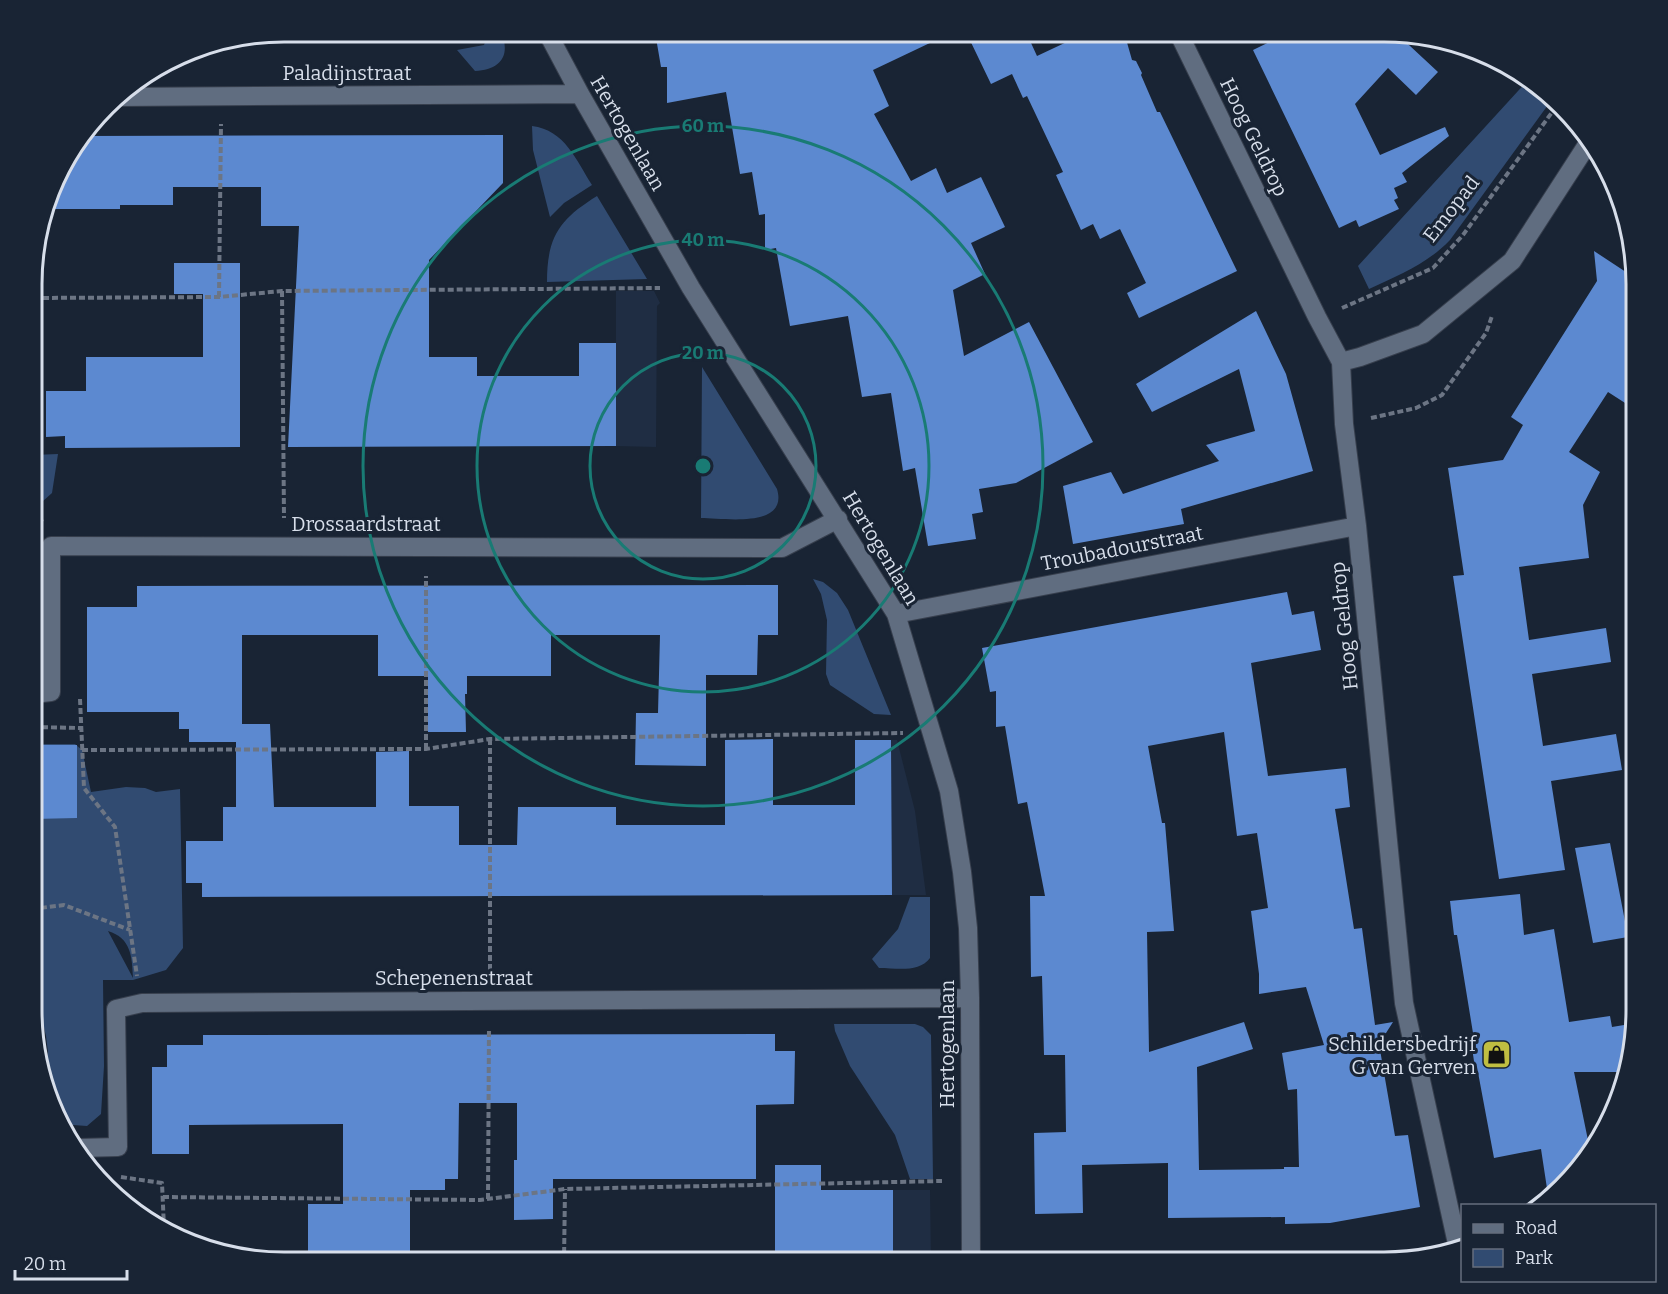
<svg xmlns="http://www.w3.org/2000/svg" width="1668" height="1294" font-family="Bitter,serif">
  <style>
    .built { fill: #1f2d43 }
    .green { fill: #314b71; fill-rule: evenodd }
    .building { fill: #5c89d0; fill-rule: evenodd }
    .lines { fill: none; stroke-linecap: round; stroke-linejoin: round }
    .street-casing { stroke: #373f4d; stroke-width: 20 }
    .path { stroke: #6c7584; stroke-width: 4; stroke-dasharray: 6 3; stroke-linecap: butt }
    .street { stroke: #606d80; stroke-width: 18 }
    .ring { fill: none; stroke: #197b74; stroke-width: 3 }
    .labels { text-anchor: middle; stroke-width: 6; stroke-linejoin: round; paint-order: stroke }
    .street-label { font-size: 20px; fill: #d7deea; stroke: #192434 }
    .poi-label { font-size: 20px; fill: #d7deea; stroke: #192434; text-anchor: end }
    .rim { fill: none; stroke: #d7deea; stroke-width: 3 }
    .centre { fill: #197b74; stroke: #192434; stroke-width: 3 }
    .ring-label { font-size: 18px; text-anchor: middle; font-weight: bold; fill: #197b74; stroke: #192434; stroke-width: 6; stroke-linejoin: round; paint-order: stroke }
  </style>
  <rect width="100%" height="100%" fill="#192434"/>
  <path class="built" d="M616,291H654L660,303L657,306L656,447L616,446Z
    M891,740H897L915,811L926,895H892Z
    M893,1190H930L931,1262H893Z"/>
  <path class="green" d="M486,32H501C511,55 501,70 475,71L457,50L484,45L488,35Z
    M1528,80L1553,98L1450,240C1427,264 1399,275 1369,289L1358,266Z
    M532,126C565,130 576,160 592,185L564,203L550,217L533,150Z
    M597,196L647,279L547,282C547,236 560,219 597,196Z
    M702,367L777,489C789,529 723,518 701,518Z
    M58,454L52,493L33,510V455Z
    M38,577C39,608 41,640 33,670V578Z
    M813,579L823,582L837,593L848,610L891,715L874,714L830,685L826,674L827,620L821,594Z
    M33,744H75L82,750L91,792L126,787L145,788L156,792L180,789L183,948L166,970L133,980H103L104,1066L101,1114L87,1126L59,1124L57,1121L45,1075L48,1052L46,1036L41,1015L32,998ZM108,931C131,938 132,956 133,978Z
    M910,897H930V958C919,973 897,968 879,968L872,959L898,929Z
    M834,1024H915L923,1027L931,1035L933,1179H910L895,1135L850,1066L835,1031Z"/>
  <path class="building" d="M655,32H953L873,70L889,106L874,114L911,181L936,168L947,193L981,177L1005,227L971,243L985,274L953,290L964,356L1029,322L1093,442L1016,483L979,489L983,512L972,514L976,539L928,546L915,468L903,471L891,393L862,397L848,316L790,326L776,248L765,250V214L759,215L752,172L740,174L726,92L667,103V67H661Z
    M966,32H1026L1037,56L1088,32H1124L1132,60L1136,61L1142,73L1141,75L1157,112H1160L1237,271L1139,318L1127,293L1146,283L1120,229L1100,239L1093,224L1081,230L1056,175L1063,172L1027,96L1023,98L1012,74L991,84Z
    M1290,32H1395L1438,72L1416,95L1388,68L1355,104L1380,155L1445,127L1449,136L1402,173L1407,182L1394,188L1398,198L1394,200L1399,209L1359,227L1356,220L1339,228L1253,50Z
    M503,135V183L429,260V357H477V376H579V343H616V446L288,447L299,226H261V187H173V205H120V209H48L65,158L83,136Z
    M1594,251L1635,278L1636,410L1608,392L1569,452L1600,472L1583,505L1589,558L1519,567L1529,640L1606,628L1611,662L1532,674L1543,746L1616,734L1622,770L1551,781L1565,870L1499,879L1453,576L1464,575L1448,468L1503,460L1523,425L1511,417L1597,281Z
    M174,263H240V447L65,448V436L46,437V391H86V357H203V294H174Z
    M1256,311L1286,374L1313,471L1181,509L1184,524L1073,544L1063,486L1111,472L1123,494L1219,461L1206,445L1255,431L1239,369L1152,412L1136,384Z
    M778,585V635H758L757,675H706V766L635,765L636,713H658L660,635H551V676H467V694H465L466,732H428V676H378V635H242V724H270L274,807H376V752L409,751V806H459V845H517L518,807H616V825H725V740L773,739V805H855V740H891L892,895L202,897V883H186V841H223V807H236V742H189V729H179V712H87V607H137V586Z
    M1287,592L1292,615L1314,611L1321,650L1251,663L1268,776L1346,768L1350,807L1335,809L1354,929L1362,928L1375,1025L1393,1022L1379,1044L1395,1136L1408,1135L1420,1207L1330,1223L1285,1224V1217L1168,1218V1163L1082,1165L1083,1213L1035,1214L1034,1133L1066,1132L1065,1055H1044L1042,976L1031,977L1030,896H1045L1027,802L1018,804L1005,726L996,727V691L990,692L982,648ZM1224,732L1237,836L1257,833L1268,908L1251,911L1259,974V994L1306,987L1324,1045L1282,1053L1288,1090L1297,1089L1299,1167H1284V1169L1199,1170L1197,1067L1253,1049L1244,1022L1149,1052L1147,932L1174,931L1165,823H1162L1148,746Z
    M33,745H77V818L33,819Z
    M1610,843L1628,937L1593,943L1575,848Z
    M1520,894L1524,935L1554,929L1569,1022L1610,1016L1612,1027L1636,1023L1625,1072H1574L1590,1150L1574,1177L1548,1195L1541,1149L1494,1158L1477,1067L1475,1068L1470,1034L1473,1033L1457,935H1454L1450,901Z
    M775,1034V1051H795L794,1104L756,1105V1179H553V1219L514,1220V1160H517V1103H459L458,1179H445V1190H410V1262H308V1204H343V1124L189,1125V1154H152V1067H167V1045H203V1035Z
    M775,1165H821V1190H893V1262H775Z"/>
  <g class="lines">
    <defs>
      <path id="street" d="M547,32L580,94L691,288L896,614L949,791L962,872L968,928L970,998L971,1262
        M1178,32L1317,317L1341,362L1344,424L1357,526L1404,1003L1458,1248
        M115,97L580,94
        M1341,362L1360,357L1423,334L1512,261L1587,145
        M896,614L1357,526
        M33,694L51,692V546L782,548L838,519
        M78,1148L118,1147L116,1009L142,1003L970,998"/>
    </defs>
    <use href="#street" class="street-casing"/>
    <path class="path" d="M282,291L284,518
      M219,297L221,124
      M34,298L219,297L282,291L660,288
      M1342,308L1433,268L1463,235L1558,104
      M1371,418L1416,408L1442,395L1486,333L1492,316
      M33,511L39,514L42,522
      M80,699L84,788L115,827L137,976
      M33,727L81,728
      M490,739V973
      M426,749V576
      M82,750L426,749L490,739L903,733
      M32,909L64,905L130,930
      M121,1177L162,1183L164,1228
      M163,1197L480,1200L565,1189L942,1181
      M488,1199L489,1028
      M564,1262L565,1189"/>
    <use href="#street" class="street"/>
  </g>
  <g class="ring">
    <circle cx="703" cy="466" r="113"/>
    <circle cx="703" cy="466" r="226"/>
    <circle cx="703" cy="466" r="340"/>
  </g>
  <defs>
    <symbol id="shop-square" viewBox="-11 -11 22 22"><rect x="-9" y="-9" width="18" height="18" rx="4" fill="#c0be41" stroke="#192434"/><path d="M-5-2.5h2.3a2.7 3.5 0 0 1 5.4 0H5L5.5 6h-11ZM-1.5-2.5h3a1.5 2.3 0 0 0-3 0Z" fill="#111"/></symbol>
  </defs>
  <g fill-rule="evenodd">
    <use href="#shop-square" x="1480" y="1038" width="33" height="33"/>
  </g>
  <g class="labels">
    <g class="street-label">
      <text x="347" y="80">Paladijnstraat</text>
      <text transform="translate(628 133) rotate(60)" y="7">Hertogenlaan</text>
      <text transform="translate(1254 137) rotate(64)" y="7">Hoog Geldrop</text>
      <text transform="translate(1451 209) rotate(-52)" y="7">Emopad</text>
      <text x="366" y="531">Drossaardstraat</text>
      <text transform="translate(881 548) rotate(59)" y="7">Hertogenlaan</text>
      <text transform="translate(1122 548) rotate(-11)" y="7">Troubadourstraat</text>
      <text transform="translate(1344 626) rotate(-96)" y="7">Hoog Geldrop</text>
      <text x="454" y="985">Schepenenstraat</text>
      <text transform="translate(947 1044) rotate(-90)" y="7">Hertogenlaan</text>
    </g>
    <g class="poi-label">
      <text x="1476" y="1051">Schildersbedrijf<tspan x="1476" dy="23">G van Gerven</tspan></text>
    </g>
  </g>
  <path d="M0 0H1668V1294H0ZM284 42H1384A242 242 0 0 1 1626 284V1010A242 242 0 0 1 1384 1252H284A242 242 0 0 1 42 1010V284A242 242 0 0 1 284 42Z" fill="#192434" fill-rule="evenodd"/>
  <path class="rim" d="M284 42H1384A242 242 0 0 1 1626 284V1010A242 242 0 0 1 1384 1252H284A242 242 0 0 1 42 1010V284A242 242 0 0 1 284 42Z"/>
  <circle cx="703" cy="466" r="9" class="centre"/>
  <g class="ring-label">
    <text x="703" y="132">60 m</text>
    <text x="703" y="246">40 m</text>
    <text x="703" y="359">20 m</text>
  </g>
  <rect x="1461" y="1204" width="195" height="78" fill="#192434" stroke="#656e7d" stroke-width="1.5"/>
  <rect x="1473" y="1224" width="30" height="9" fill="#606d80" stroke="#656e7d" stroke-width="1.5"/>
  <text x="1515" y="1234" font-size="18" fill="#d7deea">Road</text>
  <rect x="1473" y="1249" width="30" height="18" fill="#314b71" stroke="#656e7d" stroke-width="1.5"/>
  <text x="1515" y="1264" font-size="18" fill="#d7deea">Park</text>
  <path d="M15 1270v9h112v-9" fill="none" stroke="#d7deea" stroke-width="3"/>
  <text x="24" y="1270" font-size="18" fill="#d7deea" stroke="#192434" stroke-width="4.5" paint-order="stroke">20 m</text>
</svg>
